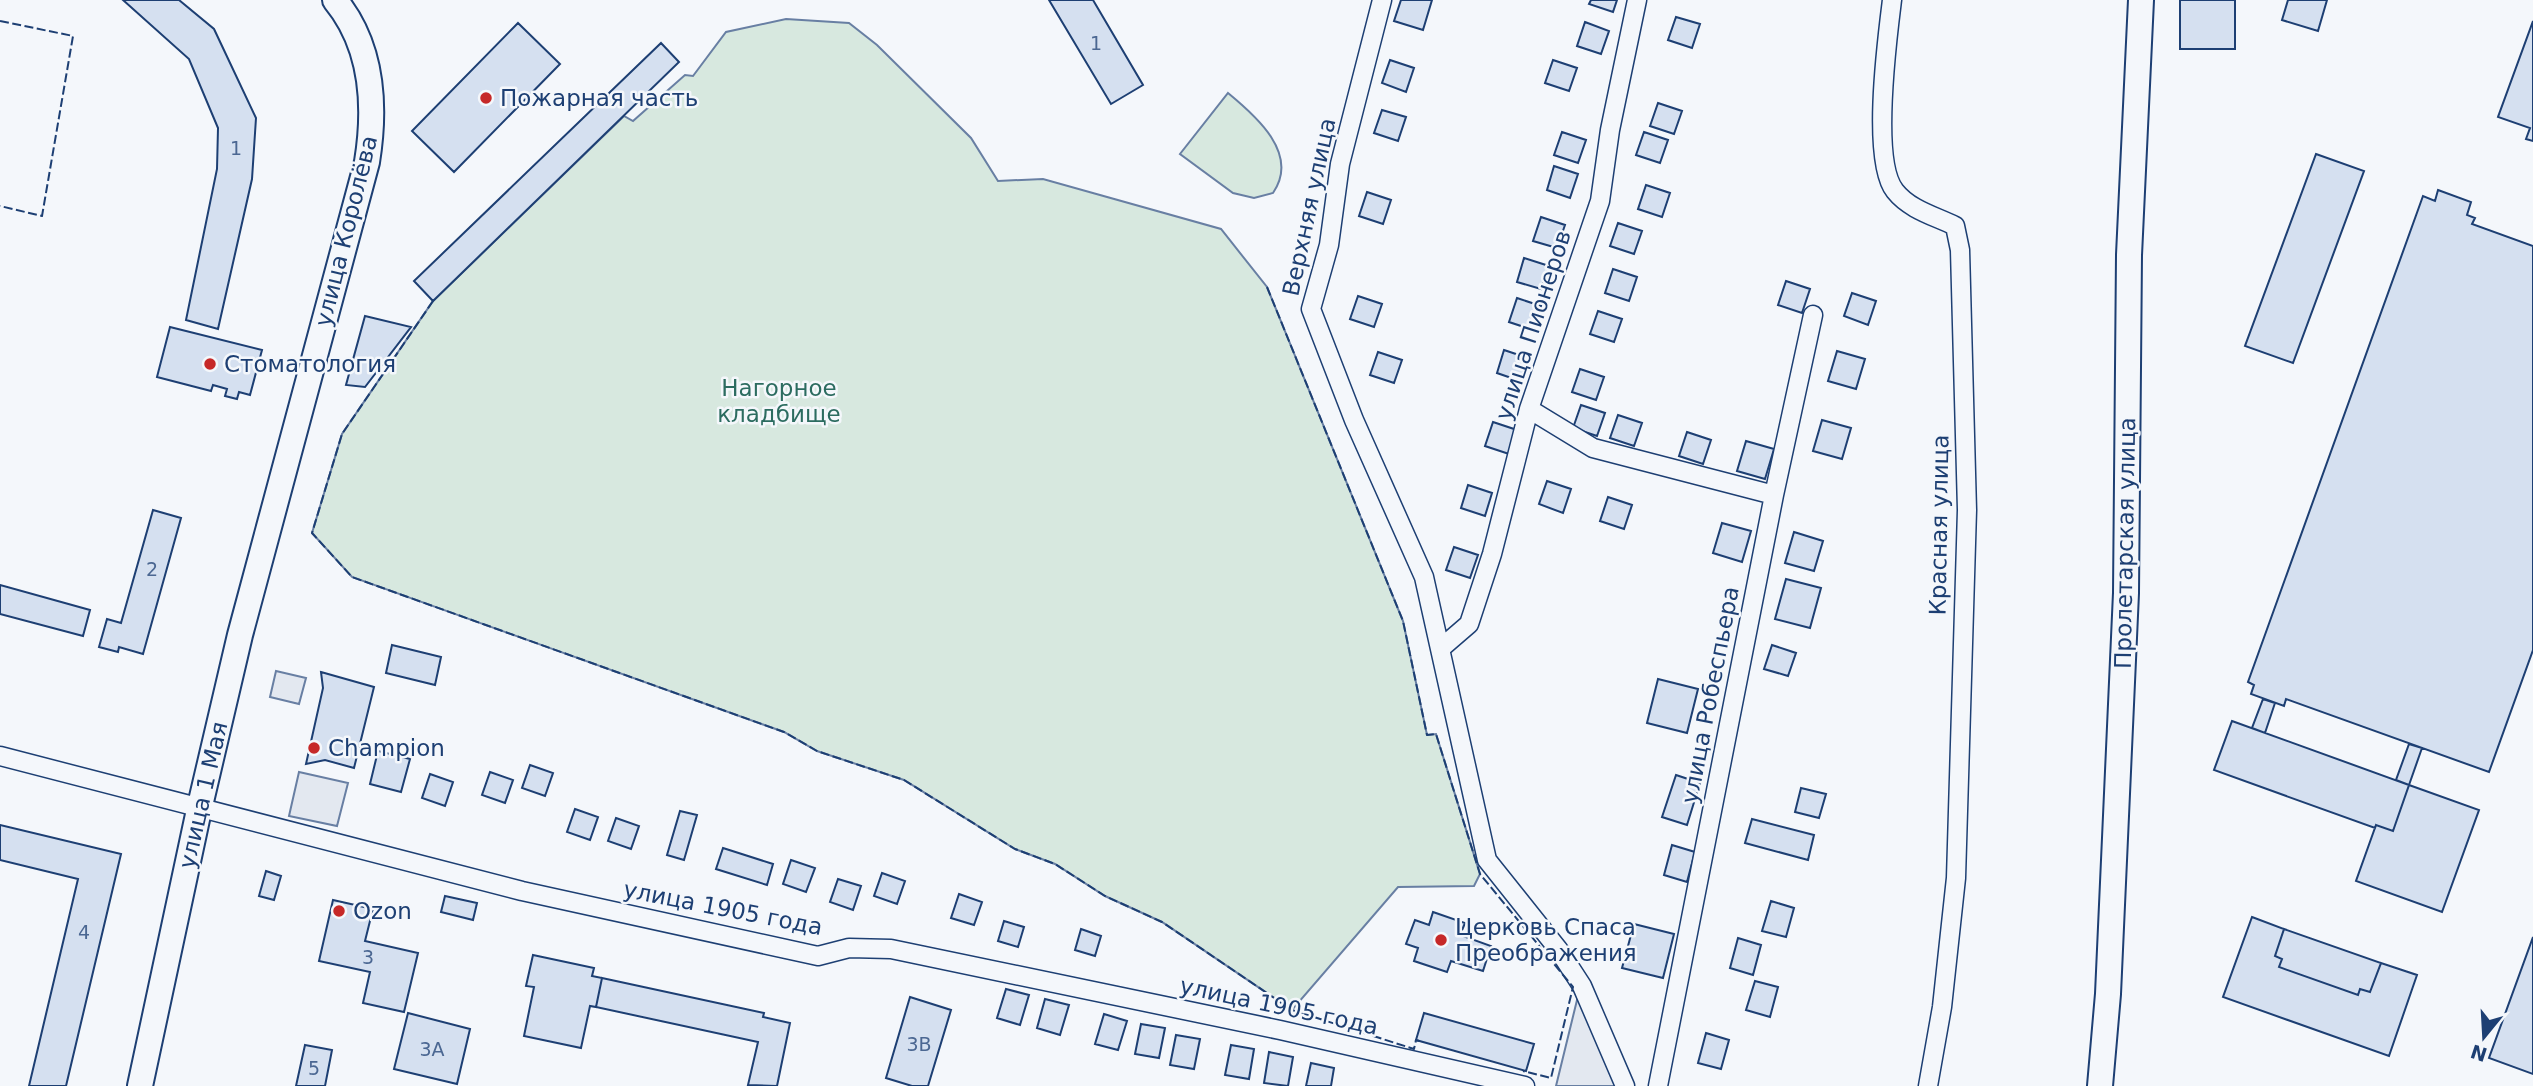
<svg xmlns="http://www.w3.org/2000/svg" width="2533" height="1086" font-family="'DejaVu Sans',sans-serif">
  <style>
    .green { fill: #d7e8df; stroke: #687fa3; stroke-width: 2 }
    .parking { fill: #e3e8f0; stroke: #687fa3; stroke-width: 2 }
    .building { fill: #d5e0f0; stroke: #1d3f73; stroke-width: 2 }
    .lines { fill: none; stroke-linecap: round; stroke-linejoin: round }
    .minor-casing { stroke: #1d3f73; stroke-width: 21 }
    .secondary-casing { stroke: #1d3f73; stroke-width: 28 }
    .minor { stroke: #f4f7fb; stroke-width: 18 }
    .secondary { stroke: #f4f7fb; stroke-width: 24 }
    .fence { stroke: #1d3f73; stroke-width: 2; stroke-dasharray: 9 3.5; stroke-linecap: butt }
    .poi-dot { fill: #c62828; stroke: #f4f7fb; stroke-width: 2.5 }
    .labels { text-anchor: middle; stroke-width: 5; stroke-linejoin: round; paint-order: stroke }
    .number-label { font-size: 19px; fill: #4b6792 }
    .poi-label { font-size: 23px; fill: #1d3f73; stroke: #f4f7fb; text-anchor: start }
    .street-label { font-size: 23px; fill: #1d3f73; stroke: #f4f7fb }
    .park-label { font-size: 23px; fill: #2c6c60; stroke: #f4f7fb }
  </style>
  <rect width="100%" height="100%" fill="#f4f7fb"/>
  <path class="green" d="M786,19L849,23L877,45L971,138L998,181L1043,179L1221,229L1267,287L1403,621L1427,735L1436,734L1480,874L1474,886L1398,887L1292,1010L1162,922L1105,896L1055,864L1015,849L904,780L817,751L784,732L352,577L312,533L342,434L433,301L624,116L633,121L685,75L693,76L726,32Z
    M1228,93C1256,116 1300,154 1273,193L1254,198L1233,193L1180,154Z"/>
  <path class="parking" d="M276,671L306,678L299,704L270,697Z
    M299,772L348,783L337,826L289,816Z
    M1578,996L1615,1084L1614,1086H1556Z"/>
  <path class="building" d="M123,0H179L214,29L256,118L252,179L218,329L186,320L217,169L218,128L189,59Z
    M1049,0H1093L1143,85L1111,104Z
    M1401,0H1432L1423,30L1394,21Z
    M1591,0H1617L1613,12L1589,4Z
    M2180,0H2235V49H2180Z
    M2288,0H2327L2318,31L2282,20Z
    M1676,17L1700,24L1692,48L1668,40Z
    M2533,21V141L2526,139L2530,128L2498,117Z
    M1585,22L1609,31L1601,54L1577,46Z
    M518,23L560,64L454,172L412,131Z
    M661,43L679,62L433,301L414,281Z
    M1390,60L1414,68L1406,92L1382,83Z
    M1553,60L1577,68L1569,91L1545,83Z
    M1658,103L1682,111L1674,134L1650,126Z
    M1382,110L1406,117L1398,141L1374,133Z
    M1562,132L1586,140L1578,163L1554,155Z
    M1644,132L1668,140L1660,163L1636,155Z
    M2316,154L2364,171L2293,363L2245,346Z
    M1554,166L1578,174L1570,198L1547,190Z
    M1646,185L1670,193L1662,217L1638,209Z
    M2438,190L2471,202L2467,215L2475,218L2472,224L2533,246V650L2489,772L2286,699L2284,706L2251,694L2254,685L2248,682L2423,196L2435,201Z
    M1367,192L1391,200L1383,224L1359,216Z
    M1541,217L1565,225L1557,248L1533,241Z
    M1618,223L1642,231L1634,254L1610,246Z
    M1524,258L1549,266L1541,289L1517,282Z
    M1613,269L1637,277L1629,301L1605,293Z
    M1786,281L1810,289L1802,313L1778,305Z
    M1852,293L1876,301L1868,325L1844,316Z
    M1358,296L1382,304L1374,327L1350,319Z
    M1517,298L1541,306L1533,330L1509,322Z
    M1598,311L1622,319L1614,342L1590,334Z
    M365,316L411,327L365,387L346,385Z
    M170,327L262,350L250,395L239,392L237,399L225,396L227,389L213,385L211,391L157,377Z
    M1504,350L1528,358L1520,381L1497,373Z
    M1837,351L1865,359L1856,389L1828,381Z
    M1378,352L1402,360L1394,383L1370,375Z
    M1580,369L1604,377L1596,400L1572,392Z
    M1581,405L1605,413L1597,436L1573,428Z
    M1618,415L1642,423L1634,446L1610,438Z
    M1822,420L1851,428L1842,459L1813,451Z
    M1493,422L1517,430L1509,454L1485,446Z
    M1687,432L1711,440L1703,464L1679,456Z
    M1746,441L1774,449L1765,479L1737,471Z
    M1547,481L1571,489L1563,513L1539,504Z
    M1468,485L1492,493L1485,516L1461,508Z
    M1608,497L1632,505L1624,529L1600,521Z
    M153,510L181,518L143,654L119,647L118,652L99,647L107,619L121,623Z
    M1722,523L1751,531L1742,562L1713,553Z
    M1794,532L1823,541L1814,571L1785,563Z
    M1454,547L1478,555L1470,578L1446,570Z
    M1786,579L1821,588L1810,628L1775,619Z
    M0,585L90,610L83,636L0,614Z
    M392,645L441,657L435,685L386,673Z
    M1772,645L1796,653L1788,676L1764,669Z
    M321,672L374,687L354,768L325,760L306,764L323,688Z
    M1658,679L1698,689L1687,733L1647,723Z
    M2263,699L2275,703L2265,733L2252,728Z
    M2232,721L2409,785L2393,831L2376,825L2375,828L2214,770Z
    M2409,744L2422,748L2409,785L2396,780Z
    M378,751L410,759L401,792L370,784Z
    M530,765L553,773L545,796L522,788Z
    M490,772L513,780L505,803L482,795Z
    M430,774L453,782L445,806L422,798Z
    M1676,775L1700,783L1687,825L1662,817Z
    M2409,785L2479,810L2442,912L2356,881L2376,825L2393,831Z
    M1801,788L1826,794L1819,818L1795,812Z
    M575,809L598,817L590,840L567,832Z
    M680,811L697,815L684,860L667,855Z
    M616,818L639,826L631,849L608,841Z
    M1752,819L1814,835L1808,860L1745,843Z
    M0,825L121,854L66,1086H29L78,879L0,860Z
    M1672,845L1695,852L1687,882L1664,875Z
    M723,848L773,864L767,885L716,869Z
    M791,860L815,868L806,892L783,884Z
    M266,871L281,876L274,900L259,896Z
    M882,873L905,881L897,904L874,896Z
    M838,879L861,886L853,910L830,902Z
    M959,894L982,902L974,925L951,918Z
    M445,896L477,903L473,920L441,912Z
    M333,900L373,909L365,941L418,953L404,1012L363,1003L370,972L319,961Z
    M1771,901L1794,908L1786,937L1762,931Z
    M1433,912L1465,923L1460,935L1491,946L1483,971L1451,961L1447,972L1414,961L1418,948L1406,944L1415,920L1429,925Z
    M2252,917L2284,929L2275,956L2282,959L2279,967L2358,995L2360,989L2370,992L2381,963L2417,975L2389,1056L2223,997Z
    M1004,921L1024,927L1018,947L998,941Z
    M1634,924L1674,934L1663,978L1622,968Z
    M1081,929L1101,936L1095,956L1075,950Z
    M2284,929L2381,963L2370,992L2360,989L2358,995L2279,967L2282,959L2275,956Z
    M2533,937V1074L2489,1058Z
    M1738,938L1761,945L1753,975L1730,968Z
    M533,955L594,968L592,976L602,978L596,1007L590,1006L581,1048L524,1036L534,987L526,986Z
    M602,978L764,1013L763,1017L790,1023L777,1086L748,1085L758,1042L596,1007Z
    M1755,981L1778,987L1770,1017L1746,1010Z
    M1006,989L1029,995L1020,1025L997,1018Z
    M910,997L951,1010L928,1086H912L886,1078Z
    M1045,999L1069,1005L1060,1035L1037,1028Z
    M408,1013L470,1029L457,1084L394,1069Z
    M1424,1013L1534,1044L1526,1071L1416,1040Z
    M1104,1014L1127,1021L1118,1050L1095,1044Z
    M1141,1024L1165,1028L1159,1058L1135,1054Z
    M1706,1033L1729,1040L1721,1069L1698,1063Z
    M1176,1035L1200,1039L1194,1069L1170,1065Z
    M305,1045L332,1050L325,1086H296Z
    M1231,1045L1254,1049L1249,1079L1225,1075Z
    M1269,1052L1293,1057L1288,1086L1264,1083Z
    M1311,1063L1334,1068L1331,1086H1306Z"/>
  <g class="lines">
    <defs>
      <path id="minor" d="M1382,0L1340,164L1329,245L1311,309L1354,420L1424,577L1487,860L1558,949L1582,986L1625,1086
        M1892,0C1887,40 1871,161 1895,191C1910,210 1935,216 1955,226L1960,250L1967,510L1956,878L1942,1007L1928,1086
        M1529,409L1593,448L1774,495
        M1440,649L1469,624L1492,554L1529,409L1600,201L1610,130L1637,0
        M0,756L522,891L818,956L849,948L891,949L1280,1030L1525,1086
        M1658,1086L1774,495L1813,315"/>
      <path id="secondary" d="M140,1086L199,810L240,635L367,162C376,106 373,46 335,0
        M2100,1086L2108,994L2126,593L2129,255L2141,0"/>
    </defs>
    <use href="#minor" class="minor-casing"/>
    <use href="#secondary" class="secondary-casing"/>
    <use href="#minor" class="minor"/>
    <use href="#secondary" class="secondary"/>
    <path class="fence" d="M0,21L73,36L42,216L0,206
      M1267,287L1403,621L1427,735L1436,734L1480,874L1573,987L1551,1078L1523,1071
      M433,301L342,434L312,533L352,577L784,732L817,751L904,780L1015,849L1055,864L1105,896L1162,922L1292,1010L1414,1049L1416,1040L1419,1041"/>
  </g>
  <g class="poi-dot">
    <circle cx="486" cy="98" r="7"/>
    <circle cx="210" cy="364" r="7"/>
    <circle cx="314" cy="748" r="7"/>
    <circle cx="339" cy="911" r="7"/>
    <circle cx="1441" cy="940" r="7"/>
  </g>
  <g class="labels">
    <g class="number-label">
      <text x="1096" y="50">1</text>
      <text x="236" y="155">1</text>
      <text x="152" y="576">2</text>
      <text x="84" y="939">4</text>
      <text x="368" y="964">3</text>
      <text x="919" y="1051">3В</text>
      <text x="432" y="1056">3А</text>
      <text x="314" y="1075">5</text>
    </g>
    <g class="poi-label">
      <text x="500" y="106">Пожарная часть</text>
      <text x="224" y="372">Стоматология</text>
      <text x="328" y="756">Champion</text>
      <text x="353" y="919">Ozon</text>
      <text x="1455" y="935">Церковь Спаса<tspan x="1455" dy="26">Преображения</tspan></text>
    </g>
    <g class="street-label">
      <text transform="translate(1309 207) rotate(-78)" y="8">Верхняя улица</text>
      <text transform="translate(346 231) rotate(-76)" y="8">улица Королёва</text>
      <text transform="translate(1533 325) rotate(-72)" y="8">улица Пионеров</text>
      <text transform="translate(1939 525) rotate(-89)" y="8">Красная улица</text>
      <text transform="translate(2125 543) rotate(-89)" y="8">Пролетарская улица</text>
      <text transform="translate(1710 695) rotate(-79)" y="8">улица Робеспьера</text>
      <text transform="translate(203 795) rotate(-77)" y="8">улица 1 Мая</text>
      <text transform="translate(723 908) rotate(11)" y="8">улица 1905 года</text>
      <text transform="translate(1279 1006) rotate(12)" y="8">улица 1905 года</text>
    </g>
    <g class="park-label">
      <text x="779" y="396">Нагорное<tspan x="779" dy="26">кладбище</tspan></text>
    </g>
  </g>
  <g transform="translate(2484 1037) rotate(198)" stroke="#f4f7fb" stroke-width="5" paint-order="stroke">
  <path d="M0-5L12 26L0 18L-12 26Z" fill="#1d3f73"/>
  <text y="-10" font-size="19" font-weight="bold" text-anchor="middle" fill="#1d3f73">N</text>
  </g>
</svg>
